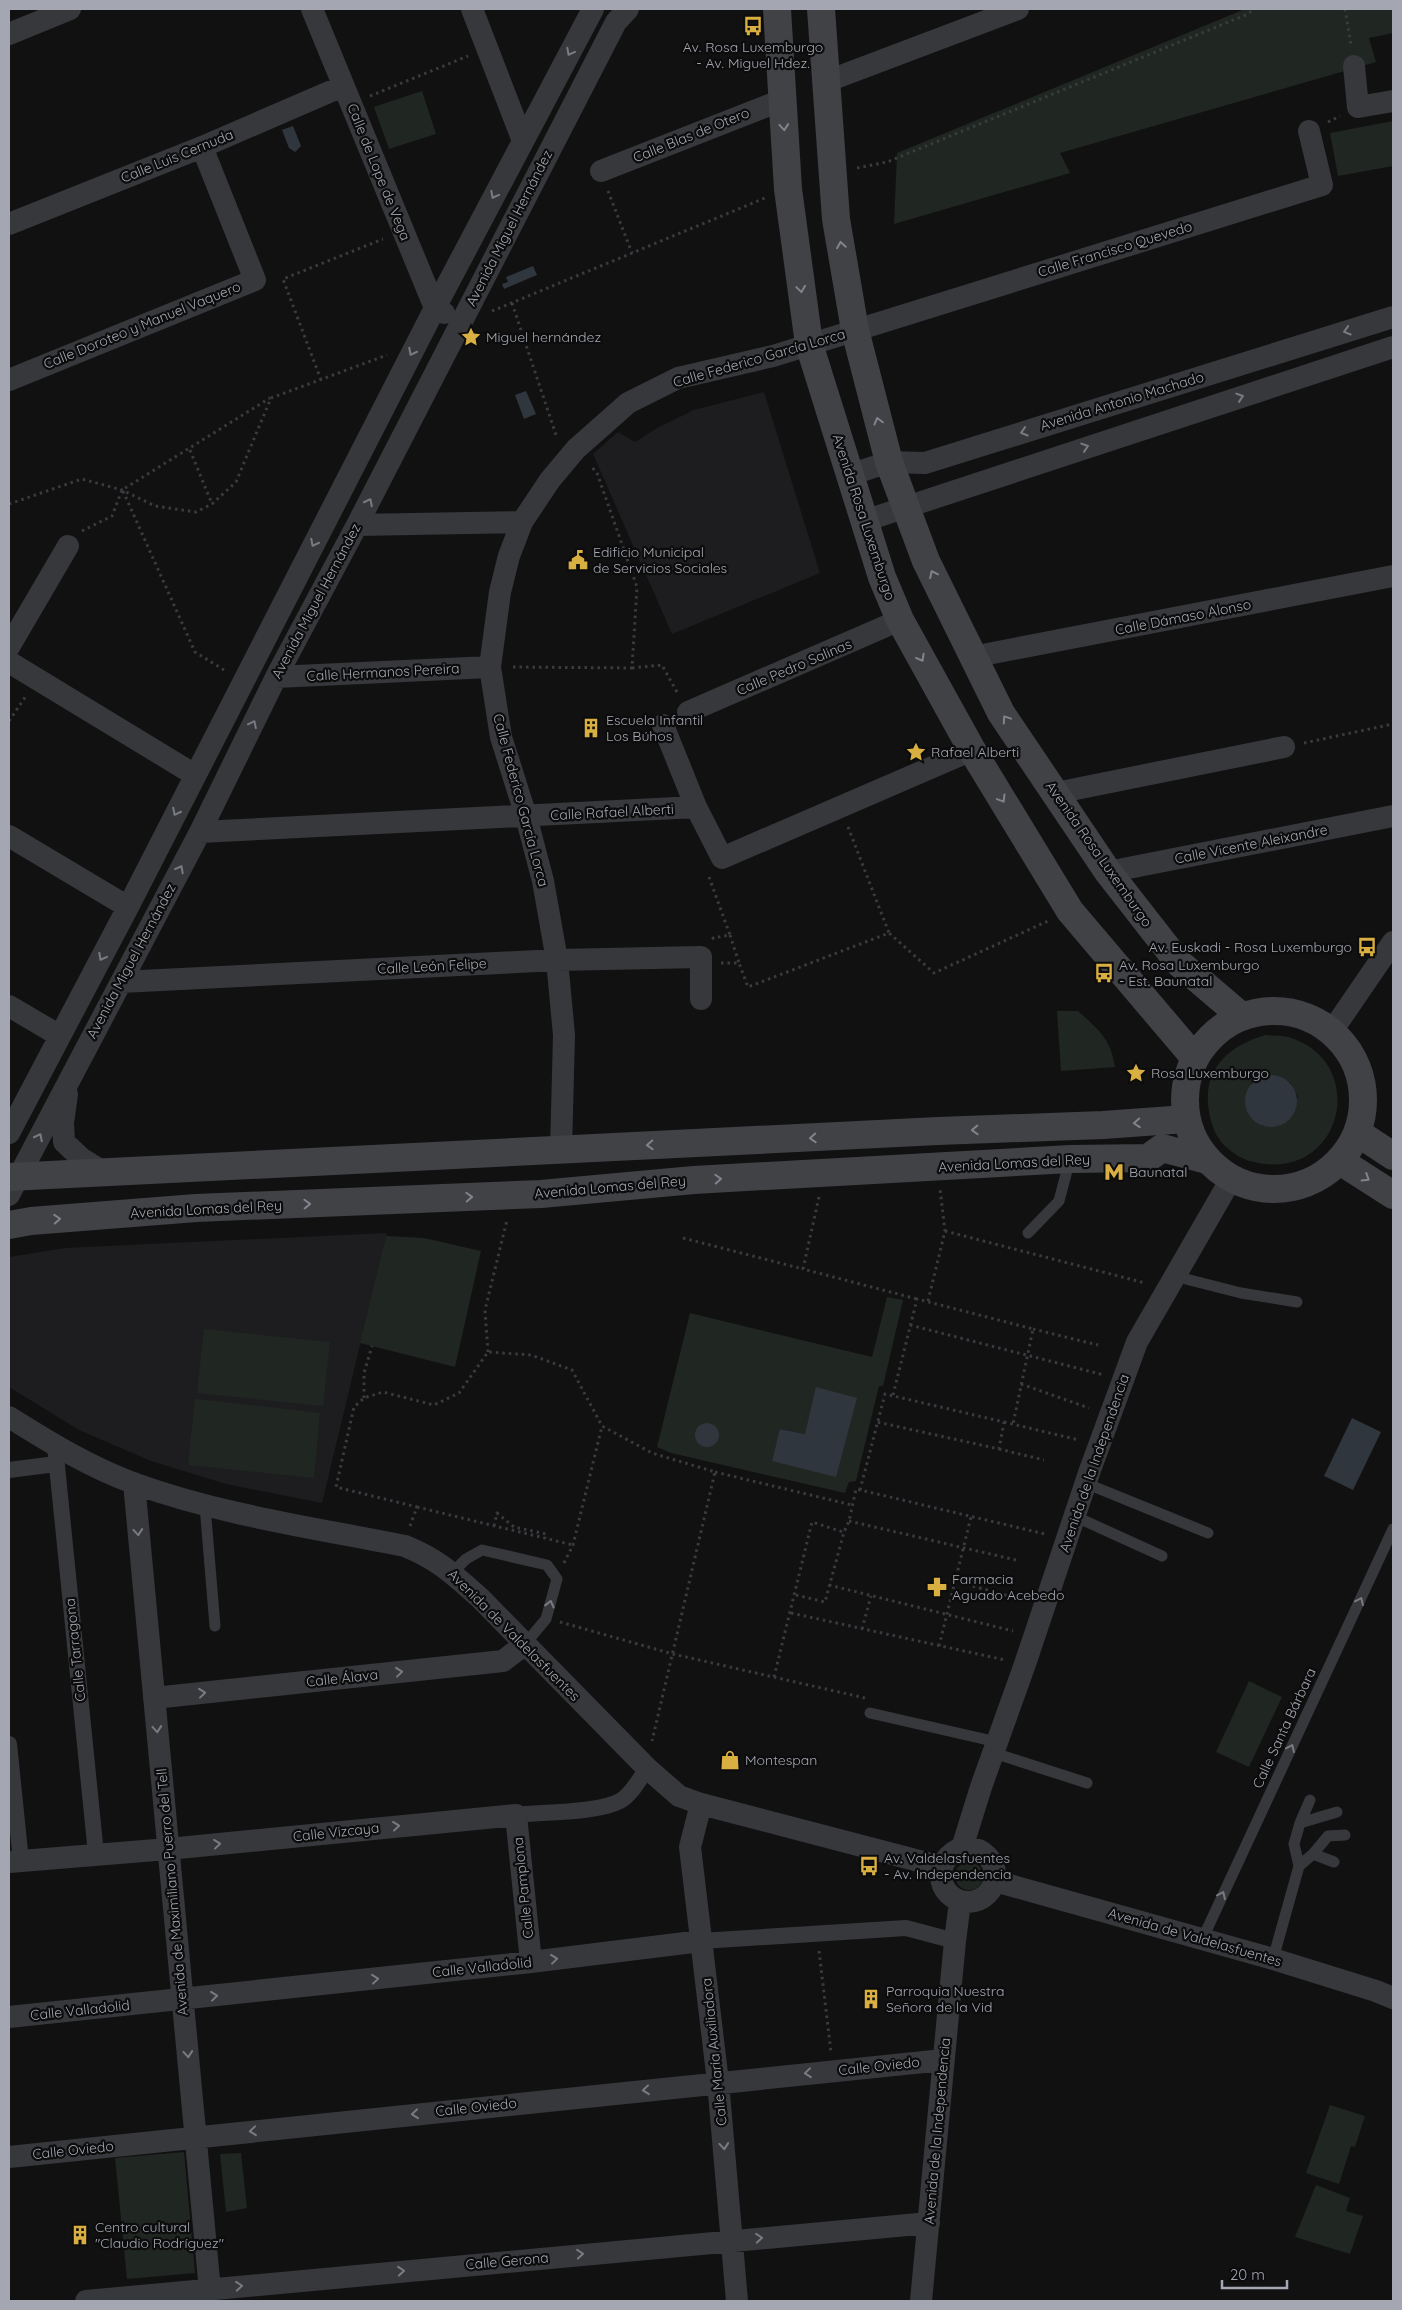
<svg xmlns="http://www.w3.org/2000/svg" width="1402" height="2310" font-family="Quicksand,sans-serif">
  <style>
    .built { fill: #1d1d1f }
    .green { fill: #202621; fill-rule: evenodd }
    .water { fill: #30363d }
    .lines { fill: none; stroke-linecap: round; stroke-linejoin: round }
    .path { stroke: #3a3b3f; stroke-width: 3; stroke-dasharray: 2.5 4; stroke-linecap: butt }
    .service { stroke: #37383b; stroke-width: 11 }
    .pedestrian { stroke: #37383b; stroke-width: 16 }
    .minor { stroke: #37383b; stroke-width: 22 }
    .secondary { stroke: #414246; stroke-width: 28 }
    .oneway { stroke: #787b82 }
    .oneway2 { stroke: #81848c }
    .labels { text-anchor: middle; stroke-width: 4.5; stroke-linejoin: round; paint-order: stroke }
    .poi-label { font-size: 14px; fill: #a4a7b1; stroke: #0c0c0d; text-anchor: start }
    .street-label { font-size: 14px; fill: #a4a7b1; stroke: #0c0c0d }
  </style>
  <rect width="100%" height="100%" fill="#111112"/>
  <path class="built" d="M764,392L820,573L672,634L593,454L618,432L635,442L657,428L694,410Z
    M387,1233L322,1503L226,1484L151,1461L79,1430L9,1387V1257L65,1248Z"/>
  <path class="green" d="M1245,9H1393V33L1369,38L1376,62L1060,153L1070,173L894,224L897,153Z
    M422,91L436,134L389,149L374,107Z
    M1393,121V166L1338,176L1330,133Z
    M1057,1011H1078C1098,1029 1111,1039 1115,1067L1061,1071Z
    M1265,1035C1273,1036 1281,1035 1288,1037C1371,1061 1343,1183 1254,1162C1238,1159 1220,1145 1214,1130C1196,1081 1218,1049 1265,1035ZM1266,1075L1290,1082L1298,1097L1263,1126L1249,1115L1251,1083Z
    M386,1236L424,1238L481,1251L455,1367L360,1343Z
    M887,1297L903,1300L883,1386H879L856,1481L849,1482L845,1493L671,1453L657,1447L690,1313L872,1357ZM781,1429L805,1434L772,1461Z
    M204,1329L330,1342L323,1406L197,1393Z
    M195,1399L320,1413L314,1478L188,1465Z
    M1249,1681L1282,1697L1249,1767L1216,1752Z
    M955 1876a14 14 0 1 1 28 0a14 14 0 1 1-28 0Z
    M1330,2105L1365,2116L1355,2147L1351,2146L1339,2184L1306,2173Z
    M184,2152L195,2273L127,2279L115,2158Z
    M241,2153L247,2208L226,2212L220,2154Z
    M1316,2185L1350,2198L1346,2211L1363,2216L1350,2254L1295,2237Z"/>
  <path class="water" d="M293,126L301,146L295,152L289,148L282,130Z
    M533,266L537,275L504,289L502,284L508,282L506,277Z
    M526,391L536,414L524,419L515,395Z
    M1245 1101a26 26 0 1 1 52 0a26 26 0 1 1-52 0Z
    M816,1387L857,1398L836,1477L772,1461L780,1429L805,1434Z
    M1352,1418L1381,1432L1353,1490L1324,1476Z
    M695 1435a12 12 0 1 1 24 0a12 12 0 1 1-24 0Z"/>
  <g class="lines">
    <path class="path" d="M1345,9L1351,45
      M370,96L468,56
      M1328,122L1340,116
      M857,168L887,162L1248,14L1254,9
      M608,191L632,253
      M512,303L557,438
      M492,311L765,198
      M321,380L283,279L383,239
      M190,450L212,504
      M123,491L195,652L224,670
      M9,504L82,479L122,490L155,506L196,512L212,504L236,482L271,398L387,355
      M82,531L112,516L122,490L270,398
      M513,667L632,668L637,587L597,473L590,465
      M632,668L662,665L678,694
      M9,721L26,696
      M1304,743L1393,724
      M848,827L889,933
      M709,877L730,935L713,938L714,940
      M730,935L739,963
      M721,963H739L748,987L889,933L934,973L1048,921
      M819,1197L803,1269L917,1299
      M945,1231L1145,1283
      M683,1238L803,1269
      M928,1301L945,1231L940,1189
      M910,1325L1104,1375
      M1033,1329L1098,1345
      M488,1352L485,1310L507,1220
      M1021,1384L1089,1408
      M893,1395L917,1299L1033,1329L1013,1424
      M364,1398V1373L372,1346
      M1004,1422L1079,1440
      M999,1449L1044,1460
      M715,1472L852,1505
      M860,1490L885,1394L1004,1422L999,1449L877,1422
      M417,1507L573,1545
      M849,1521L1020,1561
      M410,1526L417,1507L336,1487L354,1407L364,1398L383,1392L434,1405L459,1393L488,1352L531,1355L572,1370L602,1426L652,1453L715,1472L652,1741
      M494,1526L497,1513L514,1527L546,1534V1538
      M564,1563L573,1545L602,1426
      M954,1581L1024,1600
      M829,1585L1013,1631
      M796,1595L825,1602L844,1532L849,1521L856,1489L1045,1534
      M791,1613L1005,1660
      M560,1622L673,1654L865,1698
      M862,1629L871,1596
      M939,1646L971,1517
      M774,1677L812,1522L843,1532
      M819,1951L831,2052"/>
    <path class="service" d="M1028,1233L1059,1201L1070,1159
      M1174,1276L1241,1293L1297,1302
      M1085,1483L1208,1533
      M205,1506L215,1626
      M1074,1516L1162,1556
      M452,1573L466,1559L482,1550L547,1565L557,1579L546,1619L525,1644
      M870,1713L997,1742
      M994,1753L1087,1783
      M1300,1823L1337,1812
      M1313,1854L1328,1836L1345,1835
      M1299,1866L1313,1854L1334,1862
      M1202,1940L1393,1529
      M1273,1959L1299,1866L1294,1844L1300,1823L1310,1800"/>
    <path class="pedestrian" d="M55,1446L96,1854
      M9,1470L56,1464
      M9,1744L21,1861
      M516,1815C542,1812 598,1813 620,1801C631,1795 640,1779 647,1768
      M701,1941L906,1928L955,1941"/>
    <path class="minor" d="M312,9L435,308L444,313
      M472,9L523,141
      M9,34L70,9
      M1354,66L1358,107L1393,101
      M825,82L1018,9
      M601,171L782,100
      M9,224L202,147L343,86
      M9,380L255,280L202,147
      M849,475L889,462L925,463L1393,317
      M864,521L1393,347
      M357,525L522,522
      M9,647L68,546
      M972,657L1393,576
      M9,662L195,775
      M276,677L490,667
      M688,712L900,620
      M663,725L696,807L722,858L972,750
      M1056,793L1284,747
      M200,832L696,807
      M9,836L128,907
      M1108,872L1393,816
      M121,982L557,960L701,957V999
      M9,1006L60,1036
      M1332,1031L1393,942
      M67,1094L63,1123L64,1142L81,1158L102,1171
      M9,1133L128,907L435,308L593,9
      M561,1150L564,1035L557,960L543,881L526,816L501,737L490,667L500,592L509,556L522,522L550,480L576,449L628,403L678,378L773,356L1322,185L1309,131
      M9,1195L200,832L276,677L357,525L616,22L628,9
      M9,1417C49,1442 91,1468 136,1484C222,1515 315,1528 405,1546C439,1560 453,1574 480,1598L647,1768L679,1796L701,1804L942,1867
      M134,1483L211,2301
      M154,1698L503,1661L525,1644
      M701,1804L690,1847L718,2082L737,2301
      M941 1875a27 27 0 1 1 54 0a27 27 0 1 1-54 0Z
      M962,1848L981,1787L1025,1664L1090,1470L1137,1342L1231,1179
      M9,1862L168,1849L516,1815L531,1962
      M995,1881L1273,1959L1376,1991L1393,1998
      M9,2017L531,1962L701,1941
      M9,2157L943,2060
      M86,2301L929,2223
      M921,2301L955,1941L960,1902"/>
    <path class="secondary" d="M777,9L788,189L809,344L882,577L900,620L972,750L1070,911L1194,1057
      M821,9L836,219L855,330L889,462L926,561L1001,713L1108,872L1179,963L1241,1016
      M1185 1100a89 89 0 1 1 178 0a89 89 0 1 1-178 0Z
      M1358,1133L1393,1156
      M1340,1161L1393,1195
      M9,1177L938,1131L1103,1125L1186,1119
      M9,1225L31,1221L196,1208L541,1194L694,1180L1070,1159L1148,1158L1162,1148L1207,1160"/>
  </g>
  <defs><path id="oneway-chevron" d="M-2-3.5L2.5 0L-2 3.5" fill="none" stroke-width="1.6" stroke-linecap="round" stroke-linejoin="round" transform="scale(1.25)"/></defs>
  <g class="oneway">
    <use href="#oneway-chevron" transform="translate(570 52) rotate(118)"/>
    <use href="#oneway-chevron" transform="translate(494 195) rotate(118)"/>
    <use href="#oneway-chevron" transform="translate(1347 331) rotate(163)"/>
    <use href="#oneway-chevron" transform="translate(412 352) rotate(117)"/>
    <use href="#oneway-chevron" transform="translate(1240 397) rotate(-18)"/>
    <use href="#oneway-chevron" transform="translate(1024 432) rotate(163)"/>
    <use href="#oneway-chevron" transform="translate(1085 447) rotate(-18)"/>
    <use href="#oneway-chevron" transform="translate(369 502) rotate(-63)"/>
    <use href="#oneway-chevron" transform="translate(314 543) rotate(117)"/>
    <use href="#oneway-chevron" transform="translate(253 724) rotate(-64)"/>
    <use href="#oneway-chevron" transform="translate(176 812) rotate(117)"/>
    <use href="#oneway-chevron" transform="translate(180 869) rotate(-62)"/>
    <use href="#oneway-chevron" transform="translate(102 957) rotate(118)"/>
    <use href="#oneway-chevron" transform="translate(39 1137) rotate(-63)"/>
    <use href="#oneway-chevron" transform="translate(138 1532) rotate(85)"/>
    <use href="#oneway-chevron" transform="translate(1360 1601) rotate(-65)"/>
    <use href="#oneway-chevron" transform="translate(550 1604) rotate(-76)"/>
    <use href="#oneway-chevron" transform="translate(399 1672) rotate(-6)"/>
    <use href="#oneway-chevron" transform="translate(202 1693) rotate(-6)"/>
    <use href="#oneway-chevron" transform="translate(157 1729) rotate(85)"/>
    <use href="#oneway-chevron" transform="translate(1291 1748) rotate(-65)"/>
    <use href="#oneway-chevron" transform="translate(396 1826) rotate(-6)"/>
    <use href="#oneway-chevron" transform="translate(217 1844) rotate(-6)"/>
    <use href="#oneway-chevron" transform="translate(1222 1895) rotate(-65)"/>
    <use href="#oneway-chevron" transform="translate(554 1959) rotate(-7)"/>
    <use href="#oneway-chevron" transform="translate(375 1979) rotate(-6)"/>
    <use href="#oneway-chevron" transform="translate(214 1996) rotate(-6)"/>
    <use href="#oneway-chevron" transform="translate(188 2054) rotate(85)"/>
    <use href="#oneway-chevron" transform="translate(808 2073) rotate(174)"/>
    <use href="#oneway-chevron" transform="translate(646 2090) rotate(174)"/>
    <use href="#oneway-chevron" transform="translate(415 2114) rotate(174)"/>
    <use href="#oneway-chevron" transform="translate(253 2131) rotate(174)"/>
    <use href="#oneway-chevron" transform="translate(724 2146) rotate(85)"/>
    <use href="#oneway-chevron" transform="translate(759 2238) rotate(-5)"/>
    <use href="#oneway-chevron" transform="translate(580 2254) rotate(-5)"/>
    <use href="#oneway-chevron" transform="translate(401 2271) rotate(-5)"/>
    <use href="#oneway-chevron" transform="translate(239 2286) rotate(-5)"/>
  </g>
  <g class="oneway2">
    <use href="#oneway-chevron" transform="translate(784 127) rotate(85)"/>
    <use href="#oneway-chevron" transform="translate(841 245) rotate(-99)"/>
    <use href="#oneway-chevron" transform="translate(801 289) rotate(82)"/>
    <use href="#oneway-chevron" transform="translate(878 421) rotate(-105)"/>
    <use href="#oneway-chevron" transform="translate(933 574) rotate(-116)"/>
    <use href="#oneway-chevron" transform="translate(921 658) rotate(61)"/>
    <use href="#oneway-chevron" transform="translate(1006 719) rotate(-124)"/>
    <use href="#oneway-chevron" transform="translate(1002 799) rotate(59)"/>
    <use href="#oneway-chevron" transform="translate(1137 1123) rotate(176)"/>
    <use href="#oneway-chevron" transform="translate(975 1130) rotate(178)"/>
    <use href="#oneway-chevron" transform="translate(813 1138) rotate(177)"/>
    <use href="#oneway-chevron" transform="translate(650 1145) rotate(177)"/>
    <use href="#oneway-chevron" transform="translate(1366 1178) rotate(32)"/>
    <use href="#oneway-chevron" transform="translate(718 1179) rotate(-3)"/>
    <use href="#oneway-chevron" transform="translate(469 1197) rotate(-2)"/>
    <use href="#oneway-chevron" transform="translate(307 1204) rotate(-2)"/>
    <use href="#oneway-chevron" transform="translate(57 1219) rotate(-4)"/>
  </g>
  <defs>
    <symbol id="bus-bare" viewBox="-9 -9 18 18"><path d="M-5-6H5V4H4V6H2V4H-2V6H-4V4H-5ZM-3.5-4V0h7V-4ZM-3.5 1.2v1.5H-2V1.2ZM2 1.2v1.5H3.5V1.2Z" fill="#daaf41" stroke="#0c0c0d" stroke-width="2.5" paint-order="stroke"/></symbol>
    <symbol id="sight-bare" viewBox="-9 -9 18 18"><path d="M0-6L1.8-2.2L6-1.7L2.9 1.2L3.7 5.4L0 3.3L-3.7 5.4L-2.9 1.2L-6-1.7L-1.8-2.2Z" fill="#daaf41" stroke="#0c0c0d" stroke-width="2.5" paint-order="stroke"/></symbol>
    <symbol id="civic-bare" viewBox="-9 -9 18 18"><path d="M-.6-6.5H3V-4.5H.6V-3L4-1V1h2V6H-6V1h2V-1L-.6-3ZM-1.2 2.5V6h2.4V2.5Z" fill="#daaf41" stroke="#0c0c0d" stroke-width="2.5" paint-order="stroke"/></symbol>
    <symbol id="building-bare" viewBox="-9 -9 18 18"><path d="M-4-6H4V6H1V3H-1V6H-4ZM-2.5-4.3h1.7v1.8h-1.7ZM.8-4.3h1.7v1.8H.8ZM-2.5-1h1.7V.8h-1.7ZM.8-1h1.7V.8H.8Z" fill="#daaf41" stroke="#0c0c0d" stroke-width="2.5" paint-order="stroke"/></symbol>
    <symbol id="metro-bare" viewBox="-9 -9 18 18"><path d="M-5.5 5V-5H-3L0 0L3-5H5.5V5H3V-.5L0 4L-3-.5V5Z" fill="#daaf41" stroke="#0c0c0d" stroke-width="2.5" paint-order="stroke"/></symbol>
    <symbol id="pharmacy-bare" viewBox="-9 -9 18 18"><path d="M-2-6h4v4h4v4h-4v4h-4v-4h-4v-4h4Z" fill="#daaf41" stroke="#0c0c0d" stroke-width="2.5" paint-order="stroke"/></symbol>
    <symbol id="shop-bare" viewBox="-9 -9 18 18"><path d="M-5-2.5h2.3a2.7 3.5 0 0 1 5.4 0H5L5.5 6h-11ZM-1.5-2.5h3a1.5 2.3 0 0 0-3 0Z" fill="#daaf41" stroke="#0c0c0d" stroke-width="2.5" paint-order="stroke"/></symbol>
  </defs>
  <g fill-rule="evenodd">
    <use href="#bus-bare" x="739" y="12" width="28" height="28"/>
    <use href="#sight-bare" x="457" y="323" width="28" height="28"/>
    <use href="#civic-bare" x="564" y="546" width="28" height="28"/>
    <use href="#building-bare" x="577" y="714" width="28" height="28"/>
    <use href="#sight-bare" x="902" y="738" width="28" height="28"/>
    <use href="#bus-bare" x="1353" y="933" width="28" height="28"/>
    <use href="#bus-bare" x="1090" y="959" width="28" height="28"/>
    <use href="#sight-bare" x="1122" y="1059" width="28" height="28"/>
    <use href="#metro-bare" x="1100" y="1158" width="28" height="28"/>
    <use href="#pharmacy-bare" x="923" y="1573" width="28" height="28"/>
    <use href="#shop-bare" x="716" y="1746" width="28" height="28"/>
    <use href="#bus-bare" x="855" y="1852" width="28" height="28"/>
    <use href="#building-bare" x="857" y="1985" width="28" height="28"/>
    <use href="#building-bare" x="66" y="2221" width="28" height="28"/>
  </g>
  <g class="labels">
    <g class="poi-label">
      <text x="753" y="52" text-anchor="middle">Av. Rosa Luxemburgo<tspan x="753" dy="16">- Av. Miguel Hdez.</tspan></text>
      <text x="486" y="342">Miguel hernández</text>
      <text x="593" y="557">Edificio Municipal<tspan x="593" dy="16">de Servicios Sociales</tspan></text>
      <text x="606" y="725">Escuela Infantil<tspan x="606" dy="16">Los Búhos</tspan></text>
      <text x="931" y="757">Rafael Alberti</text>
      <text x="1352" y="952" text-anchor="end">Av. Euskadi - Rosa Luxemburgo</text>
      <text x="1119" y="970">Av. Rosa Luxemburgo<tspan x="1119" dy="16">- Est. Baunatal</tspan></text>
      <text x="1151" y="1078">Rosa Luxemburgo</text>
      <text x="1129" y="1177">Baunatal</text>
      <text x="952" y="1584">Farmacia<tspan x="952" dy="16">Aguado Acebedo</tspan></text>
      <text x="745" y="1765">Montespan</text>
      <text x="884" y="1863">Av. Valdelasfuentes<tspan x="884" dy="16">- Av. Independencia</tspan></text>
      <text x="886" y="1996">Parroquia Nuestra<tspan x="886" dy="16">Señora de la Vid</tspan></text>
      <text x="95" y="2232">Centro cultural<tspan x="95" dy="16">"Claudio Rodríguez"</tspan></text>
    </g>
    <g class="street-label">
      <text transform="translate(691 135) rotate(-22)" y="5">Calle Blas de Otero</text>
      <text transform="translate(177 156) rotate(-22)" y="5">Calle Luis Cernuda</text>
      <text transform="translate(379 172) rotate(68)" y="5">Calle de Lope de Vega</text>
      <text transform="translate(509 228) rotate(-63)" y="5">Avenida Miguel Hernández</text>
      <text transform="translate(1115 249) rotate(-17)" y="5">Calle Francisco Quevedo</text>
      <text transform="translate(142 325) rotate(-22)" y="5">Calle Doroteo y Manuel Vaquero</text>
      <text transform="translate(759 358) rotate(-16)" y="5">Calle Federico García Lorca</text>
      <text transform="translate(1122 401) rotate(-17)" y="5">Avenida Antonio Machado</text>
      <text transform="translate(864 517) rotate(72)" y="5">Avenida Rosa Luxemburgo</text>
      <text transform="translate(316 601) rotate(-62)" y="5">Avenida Miguel Hernández</text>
      <text transform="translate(1183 617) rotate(-11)" y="5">Calle Dámaso Alonso</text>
      <text transform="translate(794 667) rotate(-23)" y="5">Calle Pedro Salinas</text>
      <text transform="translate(383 672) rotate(-3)" y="5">Calle Hermanos Pereira</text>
      <text transform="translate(521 800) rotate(75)" y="5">Calle Federico García Lorca</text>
      <text transform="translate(612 812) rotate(-3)" y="5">Calle Rafael Alberti</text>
      <text transform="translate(1251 844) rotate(-11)" y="5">Calle Vicente Aleixandre</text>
      <text transform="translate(1099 854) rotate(55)" y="5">Avenida Rosa Luxemburgo</text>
      <text transform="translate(131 961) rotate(-62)" y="5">Avenida Miguel Hernández</text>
      <text transform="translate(432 966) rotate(-3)" y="5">Calle León Felipe</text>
      <text transform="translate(1014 1163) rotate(-3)" y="5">Avenida Lomas del Rey</text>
      <text transform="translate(610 1187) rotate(-5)" y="5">Avenida Lomas del Rey</text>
      <text transform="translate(206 1209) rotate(-3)" y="5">Avenida Lomas del Rey</text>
      <text transform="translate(1094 1463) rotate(-71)" y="5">Avenida de la Independencia</text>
      <text transform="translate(514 1635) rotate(45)" y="5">Avenida de Valdelasfuentes</text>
      <text transform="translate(75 1650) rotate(-96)" y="5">Calle Tarragona</text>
      <text transform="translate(342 1678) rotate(-6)" y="5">Calle Álava</text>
      <text transform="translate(1284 1728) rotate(-65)" y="5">Calle Santa Bárbara</text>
      <text transform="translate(336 1832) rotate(-6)" y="5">Calle Vizcaya</text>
      <text transform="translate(523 1888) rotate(-96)" y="5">Calle Pamplona</text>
      <text transform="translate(172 1892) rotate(-95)" y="5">Avenida de Maximiliano Puerro del Tell</text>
      <text transform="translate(1195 1937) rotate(16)" y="5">Avenida de Valdelasfuentes</text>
      <text transform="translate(482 1967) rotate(-6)" y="5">Calle Valladolid</text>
      <text transform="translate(80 2010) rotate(-6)" y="5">Calle Valladolid</text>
      <text transform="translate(714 2052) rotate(-96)" y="5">Calle María Auxiliadora</text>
      <text transform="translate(879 2066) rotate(-6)" y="5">Calle Oviedo</text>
      <text transform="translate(476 2107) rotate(-6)" y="5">Calle Oviedo</text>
      <text transform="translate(937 2131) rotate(-85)" y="5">Avenida de la Independencia</text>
      <text transform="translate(73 2150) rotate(-6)" y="5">Calle Oviedo</text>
      <text transform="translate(507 2261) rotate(-5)" y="5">Calle Gerona</text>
    </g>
  </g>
  <rect width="1402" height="2310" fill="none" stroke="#a4a7b1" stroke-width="20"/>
  <path d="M1222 2280v8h65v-8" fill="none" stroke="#a4a7b1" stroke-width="2.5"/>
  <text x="1230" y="2280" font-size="15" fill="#a4a7b1" stroke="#0c0c0d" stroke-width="4" paint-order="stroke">20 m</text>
</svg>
